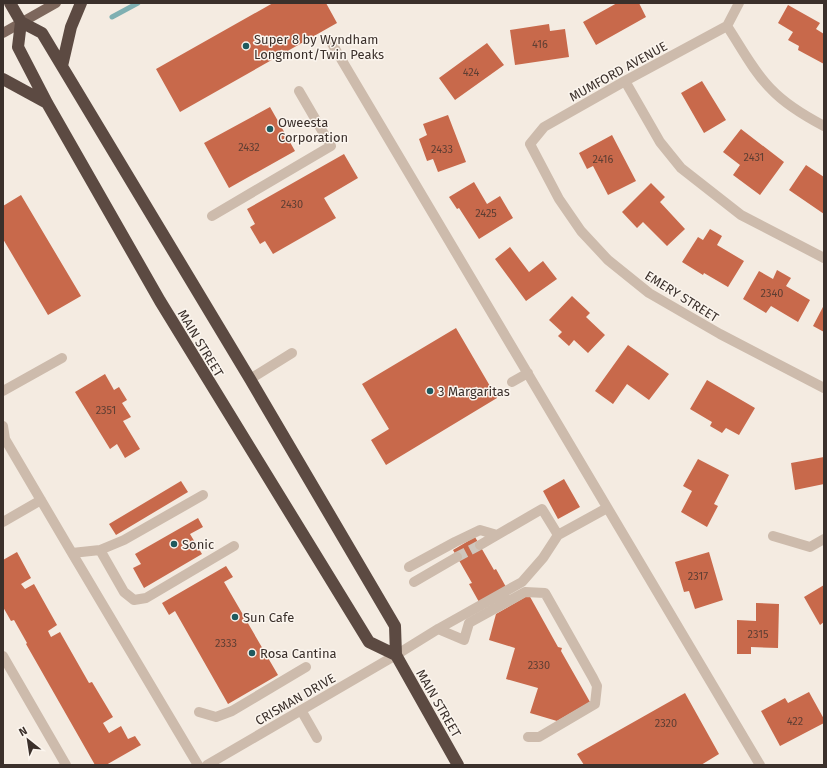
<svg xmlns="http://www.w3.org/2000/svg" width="827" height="768" font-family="'Fira Sans',sans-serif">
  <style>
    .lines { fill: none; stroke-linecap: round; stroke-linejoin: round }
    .stream { stroke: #7fb0b2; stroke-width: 5 }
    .building { fill: #c8694b }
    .minor-tunnel { stroke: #cfc6bd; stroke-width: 10; stroke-dasharray: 10 5; stroke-linecap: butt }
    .minor { stroke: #cdbbac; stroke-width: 10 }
    .major { stroke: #7d675c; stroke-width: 10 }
    .highway { stroke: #5c4a42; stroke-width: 12 }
    .poi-dot { fill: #1f5a5e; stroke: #fbf5ee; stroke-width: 1.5 }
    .labels { text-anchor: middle; stroke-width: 3; stroke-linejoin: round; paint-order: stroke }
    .number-label { font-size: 11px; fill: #5e3e33 }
    .poi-label { font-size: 13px; fill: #3b302b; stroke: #fbf5ee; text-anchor: start }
    .street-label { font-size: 13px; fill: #3b302b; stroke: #fbf5ee }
  </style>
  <rect width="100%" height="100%" fill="#f4ebe1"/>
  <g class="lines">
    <path class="stream" d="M112,17L138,3"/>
  </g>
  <path class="building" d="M273,3H326L337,23L180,112L156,69Z
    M617,3H639L646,17L596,45L583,22Z
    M788,5L820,23L816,29L824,34V64L798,50L799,46L788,40L793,32L778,23Z
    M549,24L550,31L565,29L569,57L515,65L510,30Z
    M487,43L504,65L455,100L439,78Z
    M702,81L726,120L704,133L681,93Z
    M270,107L295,151L229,188L204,143Z
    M448,115L466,162L438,172L433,159L427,161L419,139L427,135L423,124Z
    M741,129L784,162L760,195L733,175L740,165L723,152Z
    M612,135L636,181L608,195L593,166L587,169L579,153Z
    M344,154L358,178L324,198L336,218L273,254L265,241L260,244L250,227L255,224L247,209Z
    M806,165L824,177V214L789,190Z
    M474,182L487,204L500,196L513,218L479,239L459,208L457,209L449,197Z
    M651,183L665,197L660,202L685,229L667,246L643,222L637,228L622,212Z
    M21,195L81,296L48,315L3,239V206Z
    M710,229L722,236L717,245L744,261L728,287L704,273L703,275L682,262L698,237L703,240Z
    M510,247L529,272L543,261L557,279L526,301L495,259Z
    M777,270L791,278L786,286L810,300L798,322L771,306L766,313L743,299L759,271L773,279Z
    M572,296L590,313L586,317L605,335L588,353L574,340L569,346L558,336L562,332L549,320Z
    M824,305V332L813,326Z
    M456,328L497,398L386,465L371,440L389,429L362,384Z
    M628,345L669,374L649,400L627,384L613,404L595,391Z
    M105,374L114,390L119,387L127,400L122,403L131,417L123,421L140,449L125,458L117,444L110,449L75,392Z
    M707,380L755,408L739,435L726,428L722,433L710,426L712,422L690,409Z
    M824,457V484L795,490L791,463Z
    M698,459L729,475L714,504L718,506L707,527L681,512L692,491L683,486Z
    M564,479L580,507L558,519L543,491Z
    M181,481L188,492L116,535L109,524Z
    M198,518L203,527L190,534L202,554L144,588L133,568L141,564L135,554Z
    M475,537L494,570L496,569L506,587L479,602L469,584L472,583L453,550Z
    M17,552L31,578L21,584L25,589L34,584L57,625L48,631L51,637L60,632L89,683L92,682L113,717L103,723L109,733L121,726L128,739L135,736L141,745L106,765H95L26,644L27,643L14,620L11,621L3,607V560Z
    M709,552L723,600L695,609L689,591L684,592L675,562Z
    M226,566L233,577L224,582L278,675L228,704L175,611L169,615L162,603Z
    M824,585V622L820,625L804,597Z
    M529,595L558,647L562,648L561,651L590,702L557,721L530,713L538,688L506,679L515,648L489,640L496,614Z
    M756,603L779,604L778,648L751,647V654H737V620L756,621Z
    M809,692L824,719V723L780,746L761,711L785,698L788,703Z
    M685,693L719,754L701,765H584L577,754Z"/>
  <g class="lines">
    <path class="minor-tunnel" d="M457,557L480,545"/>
    <path class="minor" d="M739,3L727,26L625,81L544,127L530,144L559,199L581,231L608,260L649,293L720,334L824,388
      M727,26C741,47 753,71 771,89C786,105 805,116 824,126
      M331,42L760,765
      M625,81L660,142L681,168L741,215L824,258
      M212,216L331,146L299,91
      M250,379L292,353
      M512,382L528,373
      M3,391L62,358
      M3,426L5,439L72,553
      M3,522L41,500
      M773,536L810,547L824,539
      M480,545L542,509L558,535
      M100,550L124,592L134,600L146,598L234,546
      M409,567L455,542L480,530L497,535
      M414,582L457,557
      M438,629L464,640L469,623L525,592L545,593L593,678L597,686L595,704L539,737H528
      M3,656L66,765
      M301,710L317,738
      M199,712L216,717L232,711L306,667
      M198,765L72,553L100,550L124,540L203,495
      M207,765L396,655L438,629L522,582L543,558L558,535L607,508"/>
    <path class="major" d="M3,33L56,3"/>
    <path class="highway" d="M10,3L21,22L42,33L250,379L395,626L396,655L458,765
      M21,22L18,47L47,103L160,301L369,642L396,655
      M62,66L71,27L81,3
      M3,79L47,103"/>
  </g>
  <g class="poi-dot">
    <circle cx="246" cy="46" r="4"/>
    <circle cx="270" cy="129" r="4"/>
    <circle cx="430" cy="391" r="4"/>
    <circle cx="174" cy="544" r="4"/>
    <circle cx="235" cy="617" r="4"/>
    <circle cx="252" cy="653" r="4"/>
  </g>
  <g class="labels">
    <g class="number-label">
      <text x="540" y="48">416</text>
      <text x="471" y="76">424</text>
      <text x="249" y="151">2432</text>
      <text x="442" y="153">2433</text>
      <text x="754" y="161">2431</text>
      <text x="603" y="163">2416</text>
      <text x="292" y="208">2430</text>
      <text x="486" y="217">2425</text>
      <text x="772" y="297">2340</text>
      <text x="106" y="414">2351</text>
      <text x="698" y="580">2317</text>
      <text x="758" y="638">2315</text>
      <text x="226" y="647">2333</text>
      <text x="539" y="669">2330</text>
      <text x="795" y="725">422</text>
      <text x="666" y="727">2320</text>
    </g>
    <g class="poi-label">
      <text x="254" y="44">Super 8 by Wyndham<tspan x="254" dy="15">Longmont/Twin Peaks</tspan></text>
      <text x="278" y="127">Oweesta<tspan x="278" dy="15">Corporation</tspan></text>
      <text x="438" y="396">3 Margaritas</text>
      <text x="182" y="549">Sonic</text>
      <text x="243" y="622">Sun Cafe</text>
      <text x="260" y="658">Rosa Cantina</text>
    </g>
    <g class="street-label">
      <text transform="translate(618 71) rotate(-29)" y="5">MUMFORD AVENUE</text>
      <text transform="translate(682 296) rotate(32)" y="5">EMERY STREET</text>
      <text transform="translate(201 343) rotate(59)" y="5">MAIN STREET</text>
      <text transform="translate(295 699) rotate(-30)" y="5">CRISMAN DRIVE</text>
      <text transform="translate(439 703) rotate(60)" y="5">MAIN STREET</text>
    </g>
  </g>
  <rect width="827" height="768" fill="none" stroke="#3b302b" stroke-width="8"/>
  <g transform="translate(28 740) rotate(330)" stroke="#fbf5ee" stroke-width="3" paint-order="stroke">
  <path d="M0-3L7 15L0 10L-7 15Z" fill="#3b302b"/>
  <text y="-6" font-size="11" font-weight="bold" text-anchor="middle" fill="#3b302b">N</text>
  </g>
</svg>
